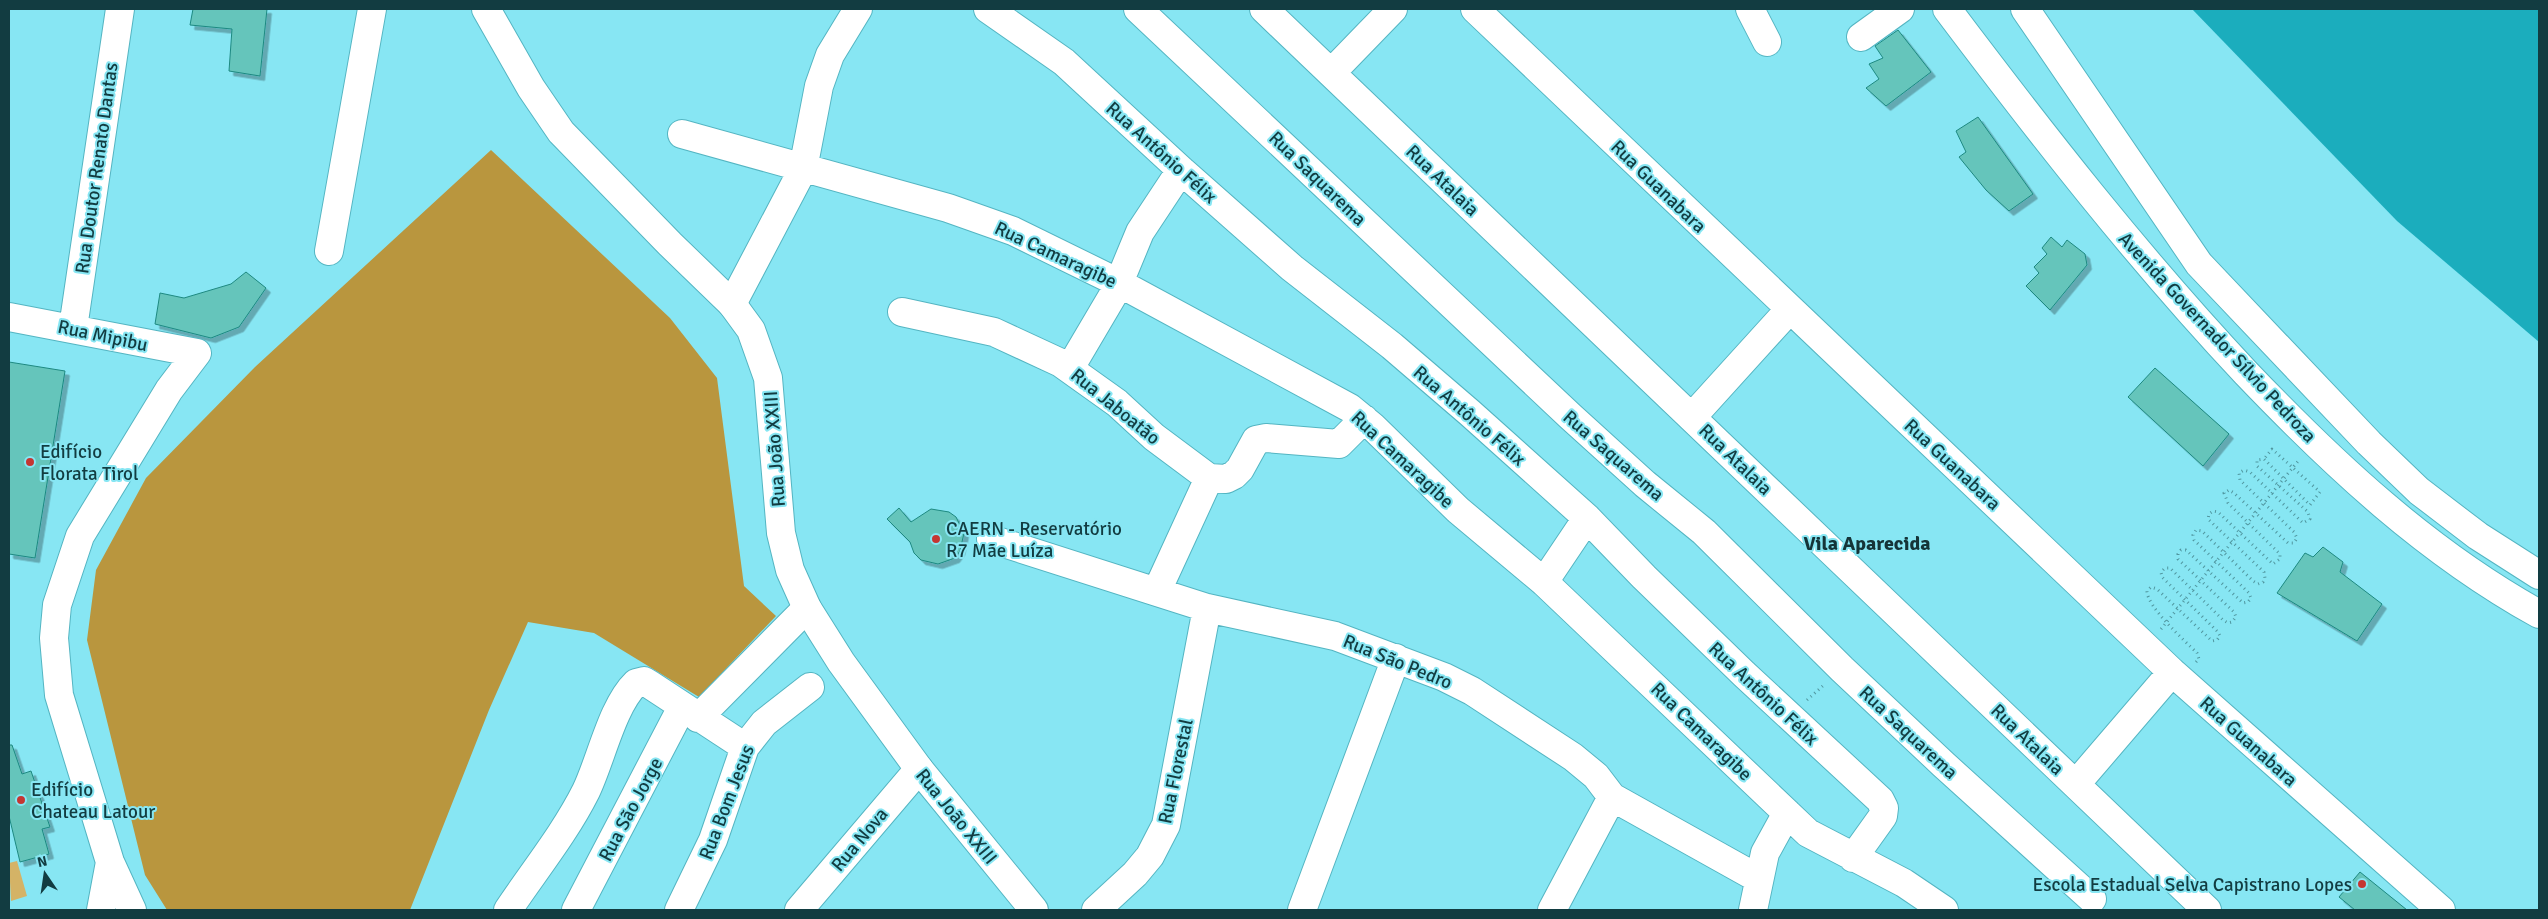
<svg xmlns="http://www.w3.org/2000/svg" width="2548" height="919" font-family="Signika,sans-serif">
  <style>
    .green { fill: #d4b366 }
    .forest { fill: #b9963e }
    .water { fill: #1badbd }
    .building { fill: #65c5bb; stroke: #1e8981; filter: url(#shadow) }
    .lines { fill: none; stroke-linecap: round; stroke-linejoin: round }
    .minor-casing { stroke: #54b5c2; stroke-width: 30 }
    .major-casing { stroke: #54b5c2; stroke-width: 30 }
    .path { stroke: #50969f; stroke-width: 3; stroke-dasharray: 1 4; stroke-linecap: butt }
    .minor { stroke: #fff; stroke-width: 28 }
    .major { stroke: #fff; stroke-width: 28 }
    .poi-dot { fill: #c53632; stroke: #87e6f3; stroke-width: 2 }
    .labels { text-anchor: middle; stroke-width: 4; stroke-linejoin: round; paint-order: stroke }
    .street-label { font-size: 19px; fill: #123c41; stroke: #87e6f3 }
    .poi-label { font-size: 19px; fill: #123c41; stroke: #87e6f3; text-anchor: start }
    .neighbourhood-label { font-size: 20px; font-weight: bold; fill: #153438; stroke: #87e6f3 }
  </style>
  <defs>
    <filter id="shadow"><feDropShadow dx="4.5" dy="4.5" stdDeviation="0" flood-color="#0004"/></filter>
  </defs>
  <rect width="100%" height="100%" fill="#87e6f3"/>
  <path class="green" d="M17,861L27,896L11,901L9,863Z"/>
  <path class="forest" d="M491,150L670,318L717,378L744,586L776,616L699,697L594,633L528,622L489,710L410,910H167L145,875L87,640L96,570L146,478L255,367Z"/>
  <path class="water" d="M2192,9H2539V342L2397,221Z"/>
  <path class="building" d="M193,9H267L260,76L229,71L232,29L190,25Z
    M1898,30L1931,72L1886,106L1866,88L1879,79L1869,64L1883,58L1875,46Z
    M1978,117L2033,194L2009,211L1986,190L1959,157L1966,152L1956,131Z
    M2051,237L2062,247L2067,240L2085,254L2087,265L2050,310L2026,286L2039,273L2034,267L2047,254L2042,248Z
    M246,272L266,288L239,327L211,338L155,324L160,293L184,298L231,284Z
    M9,362L65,371L35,558L9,554Z
    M2155,368L2229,434L2203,466L2128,397Z
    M899,508L911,522L931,509L949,512L956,517L964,533L960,551L955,558L938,564L921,560L914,553L910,542L887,519Z
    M2323,547L2343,562L2340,572L2382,604L2357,641L2277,593L2305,553L2313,557Z
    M9,745H12L22,774L31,771L50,827L42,829L49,854L20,862L9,816Z
    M2360,872L2407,910H2355L2339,897Z"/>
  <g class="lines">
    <defs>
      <path id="minor" d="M988,9L1064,62L1181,170L1292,268L1392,346L1470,413L1587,518L1644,577L1744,674L1880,800L1884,808L1883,816L1853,858
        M1138,9L1570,416L1645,484L1704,532L1842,669L1943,764L2092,899
        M1264,9L2207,910
        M1475,9L2172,672L2441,910
        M1750,9L1767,42
        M2025,9L2199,264L2369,443L2419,491L2478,536L2539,575
        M1861,37L1900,9
        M1331,73L1393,9
        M682,134L948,208L1013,231L1119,283L1350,408L1372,426L1458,510L1544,582L1808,833L1904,883L1944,910
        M329,251L372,9
        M732,304L803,169L819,86L830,55L858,9
        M902,312L994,332L1061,363L1117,403L1154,437L1209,478L1226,479L1234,475L1240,469L1256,440L1266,438L1339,444L1364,419
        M9,317L197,353L169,390L80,536L57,605L54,638L59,695L110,862L132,910
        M73,328L120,9
        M1070,368L1116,290L1140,232L1181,170
        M1692,417L1790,309
        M991,539L1207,608L1335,636L1444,677L1472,691L1573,757L1596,776L1612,797L1759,879
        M1544,582L1587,518
        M1157,591L1209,478
        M698,718L807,608
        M2076,784L2172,672
        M101,910L110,862
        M508,910C534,871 565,833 586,791C601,760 612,706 636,683L644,681L649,684L745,747
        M576,910L682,707
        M679,910L713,840L745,747L764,723L810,687
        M799,910L919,769
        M1096,910L1135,874L1150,856L1166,825L1207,608
        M1302,910L1396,658
        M1552,910L1612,797
        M1753,910L1765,853L1787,813"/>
      <path id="major" d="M486,9L531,88L561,132L670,244L732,304L751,330L768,378L781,533L790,570L807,608L841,662L919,769L1034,910
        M1947,9C2042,135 2138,258 2246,373C2334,465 2427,552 2539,614"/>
    </defs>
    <use href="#minor" class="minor-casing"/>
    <use href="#major" class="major-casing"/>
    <path class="path" d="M2161,629L2299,460
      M2196,662L2199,659L2197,653C2185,641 2147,607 2147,591L2151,587L2157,589L2212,641L2217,640L2220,636L2218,632L2162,577L2161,572L2165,568H2170L2223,620L2228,623L2232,622L2236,617L2234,612L2178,559V554L2181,550H2186L2243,603L2248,602L2251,598L2249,593L2194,540L2193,535L2196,530L2202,531L2253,581L2258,584L2263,582L2265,578L2264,572L2208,519L2209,514L2213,511L2218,512L2273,564L2280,559V554L2228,503L2224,493L2229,490L2234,493L2288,543H2294L2297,538L2294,532L2240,480L2239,473L2244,470L2250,472L2303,523L2310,519L2308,512L2257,466V460L2264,459L2310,505L2320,492L2272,449L2264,459
      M1807,700L1825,684"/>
    <use href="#minor" class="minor"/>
    <use href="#major" class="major"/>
  </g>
  <g class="poi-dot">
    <circle cx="30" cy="462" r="5"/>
    <circle cx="936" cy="539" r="5"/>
    <circle cx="21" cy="800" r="5"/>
    <circle cx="2362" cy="884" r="5"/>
  </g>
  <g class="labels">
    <g class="street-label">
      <text transform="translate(1162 152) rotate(42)" y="7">Rua Antônio Félix</text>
      <text transform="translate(96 168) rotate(-82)" y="7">Rua Doutor Renato Dantas</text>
      <text transform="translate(1318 178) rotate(44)" y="7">Rua Saquarema</text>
      <text transform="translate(1443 180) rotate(44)" y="7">Rua Atalaia</text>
      <text transform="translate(1659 186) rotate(44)" y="7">Rua Guanabara</text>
      <text transform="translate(1056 254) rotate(25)" y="7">Rua Camaragibe</text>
      <text transform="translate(103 335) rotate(12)" y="7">Rua Mipibu</text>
      <text transform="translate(2218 337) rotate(47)" y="7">Avenida Governador Sílvio Pedroza</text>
      <text transform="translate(1116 406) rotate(39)" y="7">Rua Jaboatão</text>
      <text transform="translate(1470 415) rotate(41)" y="7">Rua Antônio Félix</text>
      <text transform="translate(774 449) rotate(-94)" y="7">Rua João XXIII</text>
      <text transform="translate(1614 455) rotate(41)" y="7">Rua Saquarema</text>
      <text transform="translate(1403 459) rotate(43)" y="7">Rua Camaragibe</text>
      <text transform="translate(1736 459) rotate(44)" y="7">Rua Atalaia</text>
      <text transform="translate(1953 464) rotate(43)" y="7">Rua Guanabara</text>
      <text transform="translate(1398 661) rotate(22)" y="7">Rua São Pedro</text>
      <text transform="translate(1764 693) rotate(43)" y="7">Rua Antônio Félix</text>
      <text transform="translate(1702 731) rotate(44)" y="7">Rua Camaragibe</text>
      <text transform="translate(1909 732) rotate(43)" y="7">Rua Saquarema</text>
      <text transform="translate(2028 739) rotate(44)" y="7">Rua Atalaia</text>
      <text transform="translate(2249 741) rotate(42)" y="7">Rua Guanabara</text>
      <text transform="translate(1175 771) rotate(-78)" y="7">Rua Florestal</text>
      <text transform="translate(726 802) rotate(-69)" y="7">Rua Bom Jesus</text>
      <text transform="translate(630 809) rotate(-62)" y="7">Rua São Jorge</text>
      <text transform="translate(957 816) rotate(51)" y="7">Rua João XXIII</text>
      <text transform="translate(859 839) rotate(-50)" y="7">Rua Nova</text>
    </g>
    <g class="poi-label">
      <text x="40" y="458">Edifício<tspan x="40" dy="22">Florata Tirol</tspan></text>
      <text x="946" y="535">CAERN - Reservatório<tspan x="946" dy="22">R7 Mãe Luíza</tspan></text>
      <text x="31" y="796">Edifício<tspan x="31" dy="22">Chateau Latour</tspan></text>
      <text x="2352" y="891" text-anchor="end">Escola Estadual Selva Capistrano Lopes</text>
    </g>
    <g class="neighbourhood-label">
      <text x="1867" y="550">Vila Aparecida</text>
    </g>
  </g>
  <rect width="2548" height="919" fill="none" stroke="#123c41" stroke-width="20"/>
  <g transform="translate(45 874) rotate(347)" stroke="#87e6f3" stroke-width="4" paint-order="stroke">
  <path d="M0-4L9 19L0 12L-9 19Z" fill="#123c41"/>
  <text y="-8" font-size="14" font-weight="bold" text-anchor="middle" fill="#123c41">N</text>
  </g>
</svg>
